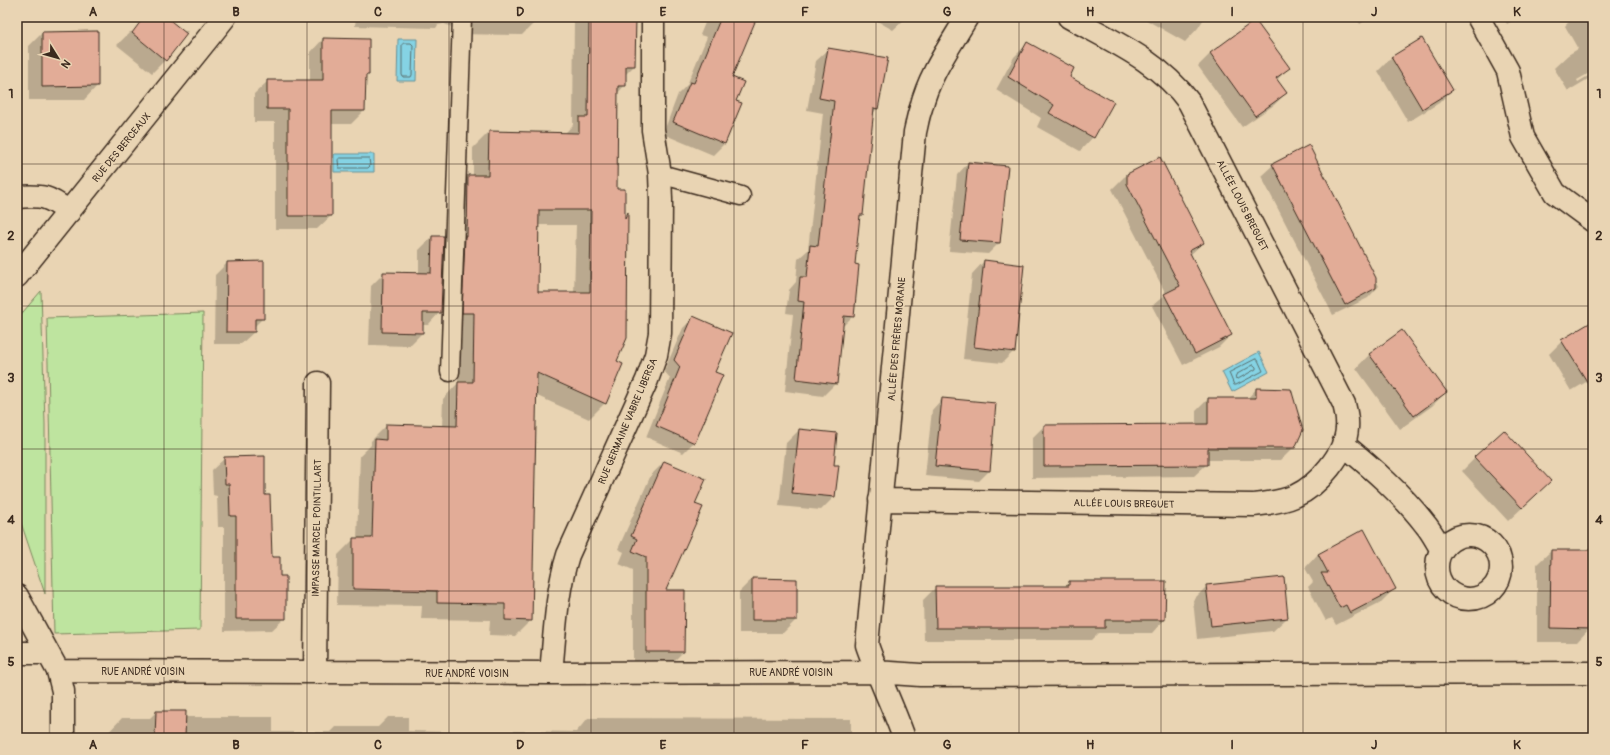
<svg xmlns="http://www.w3.org/2000/svg" width="1610" height="755" font-family="Pangolin,sans-serif">
  <style>
    .green { fill: #bee49f; stroke: #7c875e }
    .water { fill: #85d3e4; stroke: #678f95 }
    .shadow { fill: #0003; fill-rule: evenodd }
    .lines { fill: none; stroke-linecap: round; stroke-linejoin: round }
    .shore { stroke: #596e6d; stroke-width: 1 }
    .building { fill: #e2ac97; stroke: #3b2a1e; fill-rule: evenodd }
    .service-casing { stroke: #3b2a1e; stroke-width: 21 }
    .minor-casing { stroke: #3b2a1e; stroke-width: 25 }
    .service { stroke: #e9d4b3; stroke-width: 18 }
    .minor { stroke: #e9d4b3; stroke-width: 22 }
    .grid { fill: none; stroke: #3b2a1e; stroke-width: 1; stroke-opacity: 0.55 }
    .labels { text-anchor: middle; stroke-width: 4; stroke-linejoin: round; paint-order: stroke }
    .street-label { font-size: 10px; fill: #3b2a1e; stroke: #e9d4b3 }
    .neatline { fill: none; stroke: #3b2a1e; stroke-width: 1.5 }
    .grid-label { font-size: 13px; text-anchor: middle; font-weight: bold; fill: #3b2a1e }
  </style>
  <rect width="100%" height="100%" fill="#e9d4b3"/>
  <filter id="ink" filterUnits="userSpaceOnUse"><feTurbulence type="fractalNoise" baseFrequency=".025" numOctaves="2"/><feDisplacementMap in="SourceGraphic" scale="8" xChannelSelector="R" yChannelSelector="G"/><feConvolveMatrix kernelMatrix="1 2 1 2 8 2 1 2 1" color-interpolation-filters="sRGB"/></filter>
  <g filter="url(#ink)">
    <path class="green" d="M41,291L45,424V594L17,511V319Z
      M203,313L200,630L54,634L47,318Z"/>
    <path class="water" d="M398,39H417L416,81H397Z
      M334,154H374V172H334Z
      M1259,352L1269,372L1232,392L1222,372Z"/>
    <path class="shadow" d="M135,17H156L147,26Z
      M356,17H540L522,35L455,34L453,30L450,26L444,24L438,25L436,28L355,26Z
      M574,17H635L634,66L625,75V85L617,94L616,190L624,218L627,214L626,338L615,362L605,403L589,419L535,395L531,620L515,636L489,635L490,620L421,619L422,606L337,605L338,555L354,539H357L360,456L371,445V441L387,425L442,427L443,399L458,383L459,328L453,192L469,176H473V148L489,132L564,134L573,125ZM538,225H576L574,293H537Z
      M704,17H756L731,78L735,101L725,143L713,155L663,134L678,94L687,85L707,37L700,35L707,18Z
      M870,17H907L893,30Z
      M1141,17H1205L1198,28L1185,42Z
      M1356,17H1371L1360,24Z
      M1503,17H1519L1507,24Z
      M1573,17H1593V71L1577,80L1578,82L1593,73V76L1568,91L1554,68L1568,55L1578,49L1565,26Z
      M1255,22L1288,68L1277,80L1286,93L1274,105L1242,127L1198,66L1210,54Z
      M188,31L165,60L152,73L117,45L130,32Z
      M97,32V86L84,100H29V46L42,33Z
      M323,39L368,74L365,78L364,111L351,124H331V216L317,229H275V122H254V94L268,81H310V53Z
      M1422,39L1452,90L1439,103L1408,122L1378,71L1391,58Z
      M1028,43L1068,78L1093,137L1080,151L1037,127L1041,118L996,90L1014,57Z
      M829,49L877,109L873,113L862,215L859,218L854,265L853,316L842,327L836,383L823,396L785,391L793,314L786,313L789,290L796,282L798,259L808,250L823,113L807,110L816,61Z
      M17,96L18,140L17,142Z
      M1309,147L1379,286L1368,298L1333,315L1261,176L1273,165Z
      M1160,159L1203,243L1190,255L1231,335L1219,347L1183,365L1152,306L1166,294L1112,189L1124,177Z
      M968,163L999,243L988,254L949,251L957,175Z
      M432,237H443L440,312L428,325H422V333L409,346L369,345L371,286L384,273L419,274V250Z
      M984,261L1014,351L1002,363L963,359L972,274Z
      M227,263L263,318L254,327V332L241,344H214L215,275Z
      M694,317V442L683,453L646,437L670,378L664,371L683,328Z
      M1593,325V378L1571,391L1549,354L1562,341Z
      M1402,331L1446,392L1432,406L1400,429L1356,368L1369,355Z
      M1256,389L1294,447L1281,460H1207V464L1194,476L1032,478V438L1044,426L1196,425V411L1208,399H1247Z
      M942,399L989,471L979,481L925,476L932,410Z
      M799,430L834,497L821,510L779,506L786,443Z
      M225,458L264,496L271,558L279,577L285,618L272,630L224,631V527H218L217,496L213,495L212,470Z
      M1475,458L1537,494L1508,521L1462,471Z
      M664,462L693,505L665,591L683,652L670,665H633V570L619,564L624,552L618,549L651,475Z
      M1551,551H1591L1590,628L1577,642H1537V564Z
      M1318,554L1395,588L1381,602L1336,625L1332,618L1326,621L1308,587L1313,582L1305,568Z
      M752,579L796,620L783,633H739V592Z
      M1070,582H1165L1164,620L1152,633H1098L1091,640H924L923,600L936,587H1064Z
      M1207,586L1287,618L1273,631L1197,639L1193,600Z
      M156,712L184,717H273V732H330L335,727H378L388,717H408V731L456,732L455,738H103L122,718H150Z
      M588,718L851,719V738H508L514,731L576,732Z"/>
    <g class="lines">
      <path class="shore" d="M404,43H411L413,45L412,75L411,77H403L402,75V45Z
        M340,158H369L370,166L368,168H339L338,160Z
        M1256,359L1258,360L1263,371L1236,385H1234L1229,373Z
        M1254,365L1256,367V369L1238,379L1235,378L1236,375Z"/>
    </g>
    <path class="building" d="M144,17H166L187,34L166,61L132,33Z
      M589,17H636L635,66H626V86H618L617,189H625V219L628,212L627,338L617,361L623,364L606,404L537,373L532,621L505,620V604L437,603V591L353,589V538H372L375,439L386,440V424L457,426L458,382H473L474,313H462L465,236H467L468,175H488L489,131L579,133V117H588ZM539,210H591L590,292H538Z
      M721,17H757L732,77L744,82L736,101L742,103L725,144L673,122L690,82L694,83Z
      M1255,20L1290,68L1276,78L1287,93L1255,116L1210,53Z
      M98,31V86L42,87V32Z
      M323,38L369,39V75H366L365,111H332V216H288V109H267V80H323Z
      M1422,38L1453,90L1422,109L1391,57Z
      M1027,42L1074,68L1070,77L1114,102L1094,138L1049,113L1054,105L1008,77Z
      M828,48L888,58L878,109L874,108L863,215H860L855,264L859,265L854,317L844,316L837,384L796,379L804,302L798,301L800,277H807L810,245L818,246L834,101L819,98Z
      M1309,145L1376,278V288L1345,305L1272,164Z
      M1160,157L1204,243L1189,251L1232,335L1195,354L1164,294L1180,286L1127,184V174Z
      M968,162L1008,166L1000,243L960,240Z
      M432,236H444L441,313H423V333L382,332L383,272L431,273Z
      M984,260L1024,265L1015,352L974,347Z
      M264,261V319H255V332H226L227,262Z
      M693,316L732,333L715,372L723,375L716,391H717L695,443L656,426L680,367L674,360Z
      M1593,321V391L1561,340Z
      M1402,330L1447,392L1414,416L1369,354Z
      M1256,388L1291,389L1303,430L1295,448H1208V465L1044,466V425L1208,424V398H1256Z
      M942,398L996,403L990,471L935,466Z
      M799,429L837,433L834,465H839L835,497L792,493Z
      M1504,430L1551,481L1522,508L1474,457Z
      M265,456V495H270L272,557H280V576H286V619H236V516H230L229,484H225L224,457Z
      M664,461L706,479L695,504L703,507L666,590H685L684,652H646V557L632,551L637,539L631,536Z
      M1364,529L1396,589L1350,613L1346,605L1340,608L1321,573H1328L1318,554Z
      M1551,550H1592L1591,629L1550,628Z
      M1284,577L1288,618L1211,626L1206,585Z
      M752,578L797,579V620H752Z
      M1069,581H1166L1165,620H1105V628H936L935,586H1069Z
      M156,711H186L185,738H155Z"/>
    <g class="lines">
      <defs>
        <path id="service" d="M660,174L741,196
          M450,372L462,17"/>
        <path id="minor" d="M1478,17L1508,71L1523,137L1555,193L1593,221
          M17,197C43,195 48,196 69,212
          M17,276L225,17
          M1343,444C1372,468 1402,494 1425,524C1432,532 1436,541 1442,550
          M880,500L1254,505C1268,503 1282,502 1295,496C1318,486 1346,453 1347,428C1348,419 1346,412 1344,404L1189,102C1159,61 1112,41 1069,17
          M1437 567a32 32 0 1 1 64 0a32 32 0 1 1-64 0Z
          M17,596L58,671L63,691V738
          M17,653H47
          M58,671L551,673L876,672L920,675L1593,673
          M315,672L318,383
          M551,673C555,633 556,593 568,555L647,380L656,355L660,333L661,200L660,174L653,130V17
          M904,738C893,706 878,677 867,645L915,132C917,124 918,116 921,108C929,75 950,46 967,17"/>
      </defs>
      <use href="#service" class="service-casing"/>
      <use href="#minor" class="minor-casing"/>
      <use href="#service" class="service"/>
      <use href="#minor" class="minor"/>
    </g>
  </g>
  <path class="grid" d="M164,17V738M307,17V738M449,17V738M591,17V738M734,17V738M876,17V738M1019,17V738M1161,17V738M1303,17V738M1446,17V738M17,164H1593M17,306H1593M17,449H1593M17,591H1593"/>
  <g class="labels">
    <g class="street-label">
      <text transform="translate(121 147) rotate(-51)" y="4">RUE DES BERCEAUX</text>
      <text transform="translate(1243 205) rotate(63)" y="4">ALLÉE LOUIS BREGUET</text>
      <text transform="translate(896 339) rotate(-85)" y="4">ALLÉE DES FRÈRES MORANE</text>
      <text transform="translate(627 421) rotate(-67)" y="4">RUE GERMAINE VABRE LIBERSA</text>
      <text transform="translate(1124 503) rotate(1)" y="4">ALLÉE LOUIS BREGUET</text>
      <text transform="translate(316 528) rotate(-89)" y="4">IMPASSE MARCEL POINTILLART</text>
      <text x="143" y="675">RUE ANDRÉ VOISIN</text>
      <text x="791" y="676">RUE ANDRÉ VOISIN</text>
      <text x="467" y="677">RUE ANDRÉ VOISIN</text>
    </g>
  </g>
  <rect width="1610" height="755" fill="none" stroke="#e9d4b3" stroke-width="44"/>
  <g transform="translate(58 58) rotate(127)" stroke="#e9d4b3" stroke-width="3" paint-order="stroke">
  <path d="M0-3L7 15L0 10L-7 15Z" fill="#3b2a1e"/>
  <text y="-6" font-size="11" font-weight="bold" text-anchor="middle" fill="#3b2a1e">N</text>
  </g>
  <rect x="22" y="22" width="1566" height="711" class="neatline"/>
  <g class="grid-label">
    <text x="93" y="16">A</text>
    <text x="236" y="16">B</text>
    <text x="378" y="16">C</text>
    <text x="520" y="16">D</text>
    <text x="663" y="16">E</text>
    <text x="805" y="16">F</text>
    <text x="947" y="16">G</text>
    <text x="1090" y="16">H</text>
    <text x="1232" y="16">I</text>
    <text x="1374" y="16">J</text>
    <text x="1517" y="16">K</text>
    <text x="11" y="98">1</text>
    <text x="1599" y="98">1</text>
    <text x="11" y="240">2</text>
    <text x="1599" y="240">2</text>
    <text x="11" y="382">3</text>
    <text x="1599" y="382">3</text>
    <text x="11" y="524">4</text>
    <text x="1599" y="524">4</text>
    <text x="11" y="666">5</text>
    <text x="1599" y="666">5</text>
    <text x="93" y="749">A</text>
    <text x="236" y="749">B</text>
    <text x="378" y="749">C</text>
    <text x="520" y="749">D</text>
    <text x="663" y="749">E</text>
    <text x="805" y="749">F</text>
    <text x="947" y="749">G</text>
    <text x="1090" y="749">H</text>
    <text x="1232" y="749">I</text>
    <text x="1374" y="749">J</text>
    <text x="1517" y="749">K</text>
  </g>
</svg>
